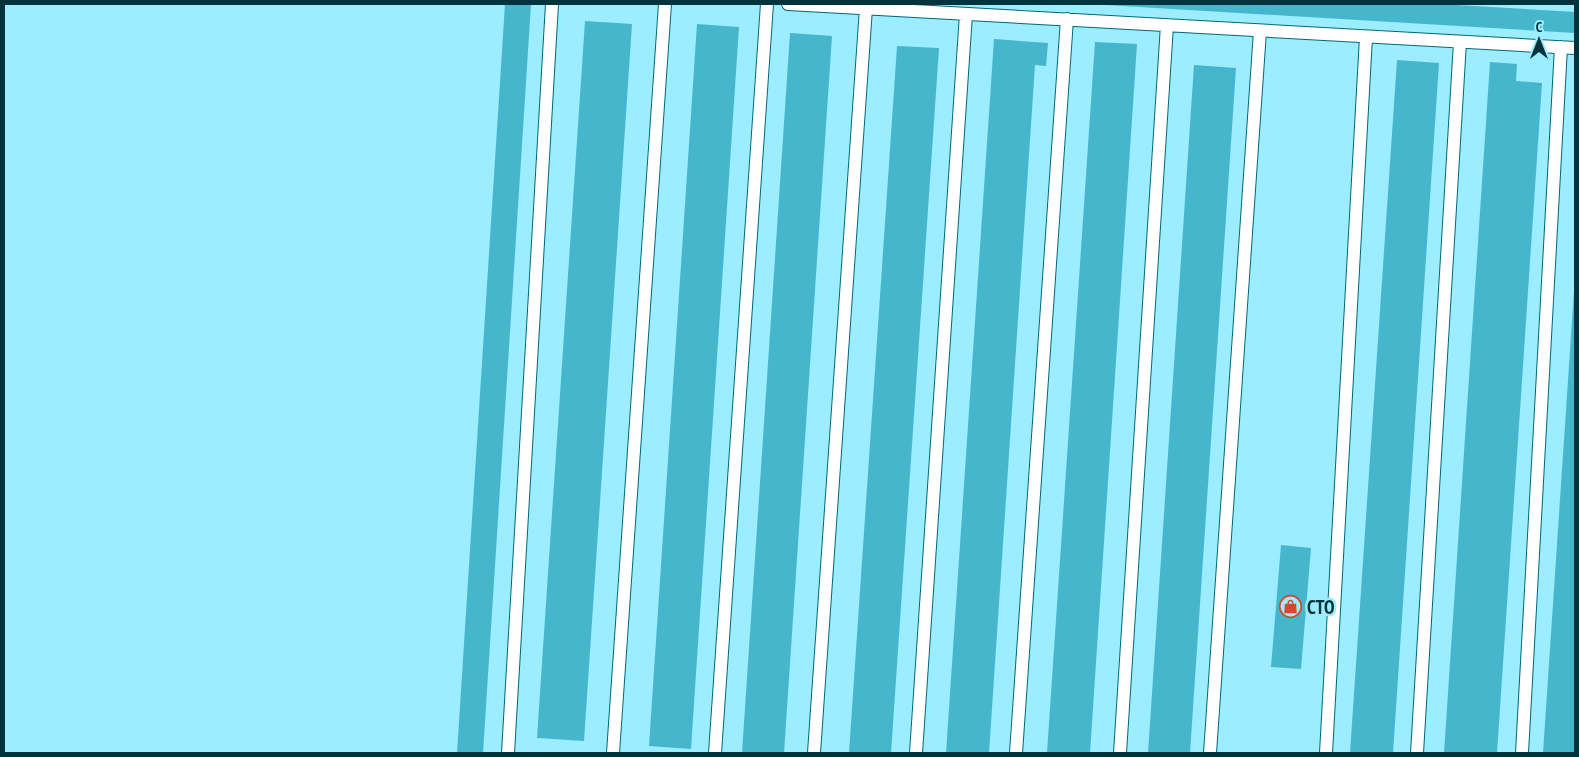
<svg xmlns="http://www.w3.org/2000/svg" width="1579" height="757" font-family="'PT Sans Narrow',sans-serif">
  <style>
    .building { fill: #46b6cc }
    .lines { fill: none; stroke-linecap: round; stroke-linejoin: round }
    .service-casing { stroke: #006878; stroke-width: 14 }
    .service { stroke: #fff; stroke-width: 12 }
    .labels { text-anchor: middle; stroke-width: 5; stroke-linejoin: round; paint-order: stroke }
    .poi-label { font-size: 19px; font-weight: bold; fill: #00333c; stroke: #9bedff; text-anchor: start }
  </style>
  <rect width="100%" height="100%" fill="#9bedff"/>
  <path class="building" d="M505,4H531L483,753H457Z
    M1106,4H1439L1575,12V33L1106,5Z
    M585,21L632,24L584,741L537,738Z
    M697,24L739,27L691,749L649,746Z
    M790,33L832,36L784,753H742Z
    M994,39L1048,43L1046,66L1035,65L989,753H946Z
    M1095,42L1137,44L1090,753H1047Z
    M897,46L939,48L891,753H849Z
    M1397,60L1439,63L1393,753H1350Z
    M1490,62L1517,64L1516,81L1542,83L1497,753H1444Z
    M1194,65L1236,68L1190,753H1148Z
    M1574,291H1575V753H1543Z
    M1281,545L1311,548L1301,669L1271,667Z"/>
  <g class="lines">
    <defs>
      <path id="service" d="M788,4L1575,48
        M508,753L552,4
        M613,753L665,4
        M715,753L767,4
        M814,753L866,8
        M916,753L966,14
        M1016,753L1067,19
        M1120,753L1167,25
        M1210,753L1260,31
        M1326,753L1366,37
        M1417,753L1460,42
        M1522,753L1561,47"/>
    </defs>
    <use href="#service" class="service-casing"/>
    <use href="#service" class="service"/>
  </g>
  <defs>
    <symbol id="shop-ring" viewBox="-11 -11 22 22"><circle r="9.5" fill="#9bedff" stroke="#d4492d" stroke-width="1.5"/><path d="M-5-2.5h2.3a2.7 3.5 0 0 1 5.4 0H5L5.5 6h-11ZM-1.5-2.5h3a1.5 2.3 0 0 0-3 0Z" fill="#d4492d"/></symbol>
  </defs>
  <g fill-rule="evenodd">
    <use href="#shop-ring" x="1278" y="594" width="25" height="25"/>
  </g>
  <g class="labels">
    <g class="poi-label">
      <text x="1307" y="614">СТО</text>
    </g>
  </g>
  <rect width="1579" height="757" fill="none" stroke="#00333c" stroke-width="10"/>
  <g transform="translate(1539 40)" stroke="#9bedff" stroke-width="4" paint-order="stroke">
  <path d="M0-4L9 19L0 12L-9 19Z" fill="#00333c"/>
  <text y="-8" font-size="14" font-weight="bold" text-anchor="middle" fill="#00333c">С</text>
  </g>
</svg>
